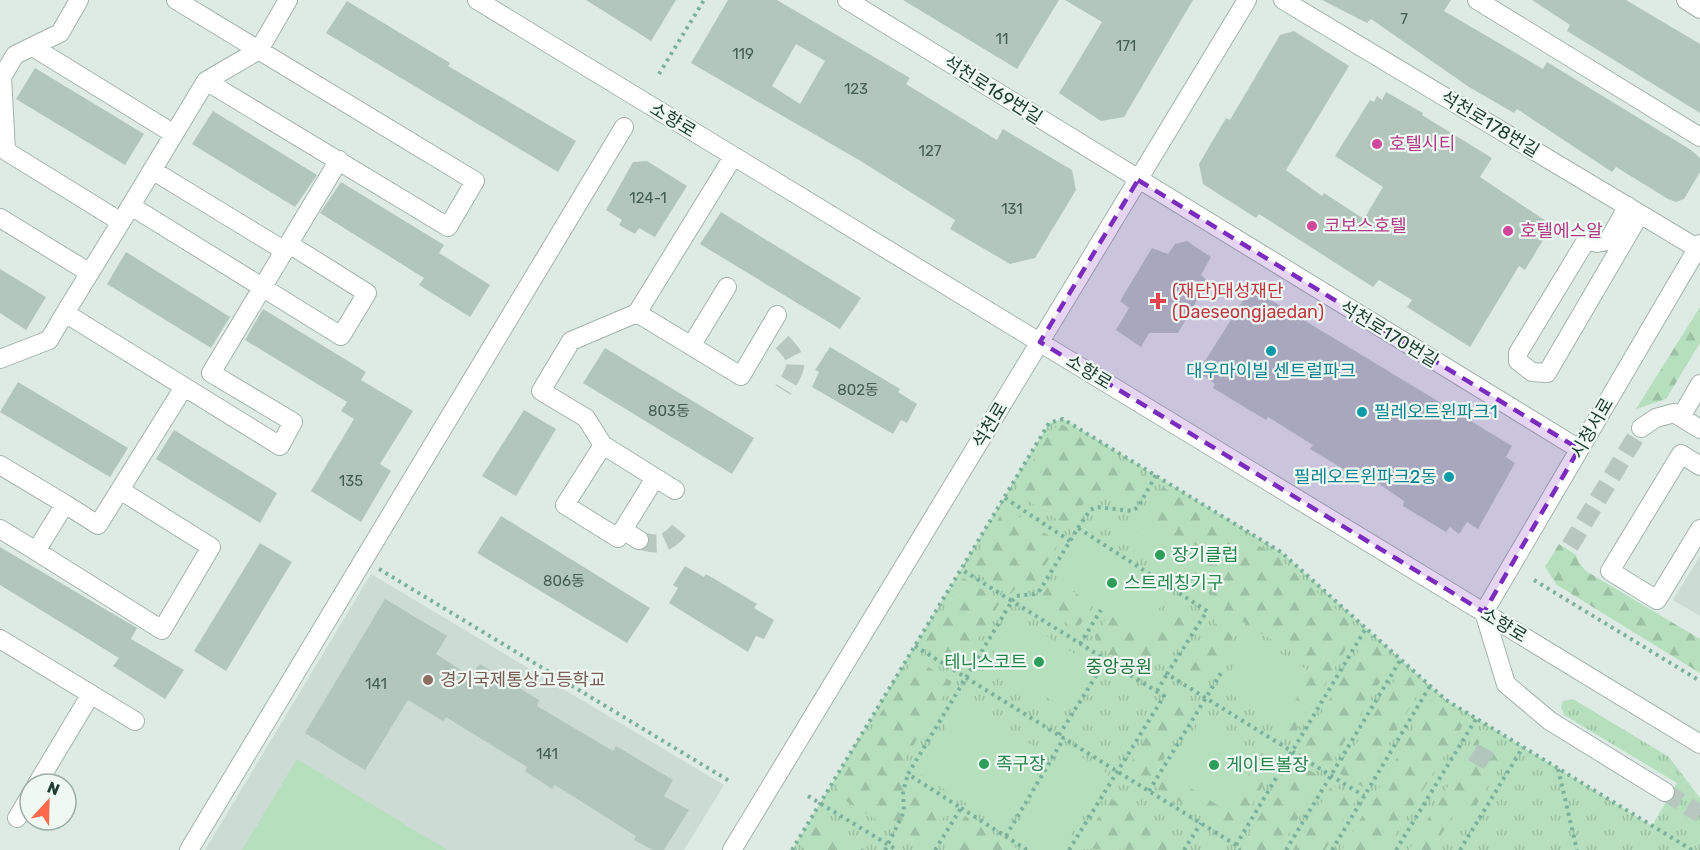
<svg xmlns="http://www.w3.org/2000/svg" width="1700" height="850" font-family="Rubik,'Noto Sans KR',sans-serif">
  <style>
    .built { fill: #ccdbd3 }
    .grass { fill: url(#grass-tufts) }
    .forest { fill: url(#forest-firs) }
    .pitch { fill: #b5dfbd }
    .building { fill: #b3c6bd; fill-rule: evenodd }
    .lines { fill: none; stroke-linecap: round; stroke-linejoin: round }
    .minor-tunnel { stroke: #b8c8c1; stroke-width: 18; stroke-dasharray: 18 9; stroke-linecap: butt }
    .minor-casing { stroke: #a1b3ac; stroke-width: 20 }
    .path { stroke: #7cb29d; stroke-width: 4; stroke-dasharray: 3 4.5; stroke-linecap: butt }
    .minor { stroke: #fff; stroke-width: 18 }
    .marked { fill: #7b2cbf; fill-opacity: 0.2; stroke: #7b2cbf; stroke-width: 4.5; stroke-dasharray: 12 8; stroke-linejoin: round }
    .hotel-dot { fill: #d1479c; stroke: #eff8f3; stroke-width: 2 }
    .health-dot { fill: #e0444e; stroke: #eff8f3; stroke-width: 2 }
    .culture-dot { fill: #0f9aa8; stroke: #eff8f3; stroke-width: 2 }
    .leisure-dot { fill: #2e9e5b; stroke: #eff8f3; stroke-width: 2 }
    .education-dot { fill: #8d6e63; stroke: #eff8f3; stroke-width: 2 }
    .labels { text-anchor: middle; stroke-width: 4.5; stroke-linejoin: round; paint-order: stroke }
    .number-label { font-size: 15px; fill: #435e55 }
    .street-label { font-size: 18px; fill: #1e3c32; stroke: #eff8f3 }
    .hotel-label { font-size: 18px; fill: #b23c85; stroke: #eff8f3; text-anchor: start }
    .health-label { font-size: 18px; fill: #be3a42; stroke: #eff8f3; text-anchor: start }
    .culture-label { font-size: 18px; fill: #0d838f; stroke: #eff8f3 }
    .leisure-label { font-size: 18px; fill: #27864d; stroke: #eff8f3; text-anchor: start }
    .park-label { font-size: 18px; fill: #25763f; stroke: #eff8f3 }
    .education-label { font-size: 18px; fill: #785e54; stroke: #eff8f3; text-anchor: start }
  </style>
  <defs>
    <pattern id="grass-tufts" width="24" height="20" patternUnits="userSpaceOnUse" patternTransform="scale(1.5)"><rect width="24" height="20" fill="#b5dfbd"/><path d="M3 7l-1-3M5 7V3M7 7l1-3M15 17l-1-3M17 17v-4M19 17l1-3" fill="none" stroke="#9bc0a3"/></pattern>
    <pattern id="forest-firs" width="22" height="20" patternUnits="userSpaceOnUse" patternTransform="scale(1.5)"><rect width="22" height="20" fill="#b5dfbd"/><path d="M5 1l3.5 6h-7zM16 11l3.5 6h-7z" fill="#9bc0a3"/></pattern>
  </defs>
  <rect width="100%" height="100%" fill="#deebe5"/>
  <path class="built" d="M1700,556V616L1673,600Z
    M371,574L724,785L684,850H205Z"/>
  <path class="grass" d="M1063,419L1281,552L1446,700L1652,826L1677,783L1564,715L1561,707L1563,701L1573,699L1669,757L1700,798V850H792L1049,423Z"/>
  <path class="forest" d="M1700,307V343L1666,399L1636,409Z
    M1063,425L1147,477L1132,503C1124,503 1121,498 1113,496C1090,487 1078,510 1068,526L1014,492L1053,428Z
    M1163,487L1279,558L1358,629L1292,738L1278,729L1315,667L1242,621L1202,686L1184,675L1227,605L1187,579L1197,563L1157,537L1163,526L1146,515Z
    M1005,508L1059,542L1033,586L1015,589L1010,594L969,568Z
    M1559,544L1576,555L1579,563L1586,571L1700,639V673L1557,585L1545,567Z
    M963,578L1001,601L961,667L923,644Z
    M1053,579L1093,604L1080,625L1073,627L1036,605Z
    M1175,613L1187,620L1188,630L1167,662L1148,659L1132,668L1096,645L1095,636L1109,615L1147,637L1159,616Z
    M1367,637L1393,660L1329,768L1300,749Z
    M914,658L952,682L897,772L941,800L946,814L924,849L833,793Z
    M1402,668L1422,687L1363,787L1339,773Z
    M1176,689L1196,701L1157,767L1227,810L1267,745L1282,754L1234,835L1127,769Z
    M1433,697L1466,720L1386,850H1342Z
    M1483,729L1497,738L1493,744L1482,738L1469,760L1484,769L1494,753L1504,759L1472,812L1458,807L1432,850H1409Z
    M1293,760L1322,778L1279,850H1248L1243,844Z
    M1332,785L1356,799L1325,850H1293Z
    M1110,798L1174,837L1166,850L1079,849Z
    M965,816L1019,850H944Z
    M818,822L865,850H801Z"/>
  <path class="pitch" d="M1142,523L1155,531L1151,539L1191,564L1182,580L1128,545Z
    M1079,535L1169,592L1145,632L1054,575Z
    M1016,617L1089,663L1062,707L989,661Z
    M1252,636L1312,673L1281,724L1221,688Z
    M961,702L1049,755L1006,828L919,773Z
    M1200,721L1259,757L1227,811L1168,774Z
    M1064,746L1108,774L1061,850H1043L1013,832Z
    M297,759L447,850H242Z"/>
  <path class="building" d="M586,0H676L651,41Z
    M728,0H777L910,78L906,84L997,140L1003,129L1072,170L1076,190L1035,258L1010,264L950,229L955,220L859,160L691,63ZM796,44L825,61L800,104L772,86Z
    M903,0H1059L1017,69Z
    M1065,0H1193L1124,117L1101,121L1059,93L1102,22Z
    M1322,0H1451L1444,11L1543,69L1547,62L1691,150L1700,158V172L1684,199L1676,202L1668,199L1616,167L1612,172L1517,109L1514,113L1469,87L1371,19L1367,23Z
    M1532,0H1626L1700,44V113L1567,31L1570,25Z
    M347,1L450,63L448,66L576,141L558,172L326,33Z
    M1294,31L1349,66L1286,170L1322,196L1324,193L1364,219L1383,187L1335,156L1370,100L1374,102L1377,96L1382,100L1386,92L1423,113L1422,115L1492,158L1480,177L1552,225L1525,270L1519,266L1470,347L1407,307L1412,300L1379,280L1373,287L1259,214L1256,218L1203,184L1199,164L1226,118L1230,120L1280,35Z
    M35,68L144,134L125,165L16,99Z
    M213,111L317,175L295,207L192,144Z
    M647,161L687,186L655,237L639,228L635,234L619,225L622,220L606,210L633,162Z
    M341,182L444,245L439,253L490,285L470,317L419,285L424,278L320,213Z
    M721,212L861,298L840,329L700,244Z
    M1187,241L1211,257L1201,275L1208,281L1178,333H1149L1141,347L1116,330L1129,308L1120,301L1152,248L1168,254L1175,244Z
    M126,252L230,317L211,348L107,284Z
    M0,269L46,297L26,330L0,313Z
    M1251,288L1512,446L1506,457L1515,463L1478,529L1467,522L1459,534L1450,527L1446,532L1403,506L1404,501L1359,470L1355,476L1310,449L1313,445L1268,417L1266,420L1213,388L1215,384L1198,372Z
    M263,309L366,372L361,380L413,411L380,464L391,471L361,522L311,491L354,419L341,411L347,402L245,340Z
    M830,347L900,389L898,392L917,404L907,423L901,420L893,434L812,387L819,372L815,370Z
    M605,348L754,438L732,474L583,383Z
    M18,382L128,448L110,477L0,412Z
    M524,410L556,429L516,496L482,476Z
    M174,430L277,493L260,523L156,459Z
    M501,516L650,608L627,643L477,553Z
    M260,543L292,562L226,671L194,651Z
    M0,547L137,628L131,639L184,670L165,699L113,666L119,658L0,585Z
    M685,566L704,577L706,574L757,604L754,608L774,620L764,639L756,636L748,652L669,603L678,588L673,585Z
    M385,599L447,636L436,654L470,676L480,664L539,700L537,706L613,751L616,746L673,780L664,796L689,810L664,850H653L634,840L636,836L555,785L552,789L525,771L527,767L446,717L443,721L408,700L365,770L305,733Z
    M1478,744L1494,753L1484,769L1468,760Z"/>
  <g class="lines">
    <path class="minor-tunnel" d="M782,342C802,362 797,368 783,390
      M639,540C659,547 669,544 682,526
      M1570,546L1641,428
      M1665,792L1700,814"/>
    <defs>
      <path id="minor" d="M176,0L475,181L448,227L206,81
        M477,0L1700,744
        M847,0L1579,449
        M1283,0L1700,250
        M1477,0L1700,137
        M1686,0L1700,9
        M33,47L174,134
        M0,75L2,77L6,151L121,222L206,81L259,50L288,0
        M2,77L15,55L60,33L79,0
        M733,157L637,313L741,376L777,315
        M152,170L285,251
        M131,206L341,336L367,293L289,244
        M1628,206L1608,241L1597,243L1587,239L1518,353V361L1532,372L1547,373L1640,214
        M0,218L90,273
        M121,222L65,313L280,446L293,422L211,373L339,160
        M637,313L571,341L541,391L586,418L603,445L675,490
        M691,346L727,287
        M0,359L49,340L65,313
        M1681,417L1700,384
        M1641,428L1656,418L1674,413L1700,429
        M603,445L565,505L618,538L655,478
        M0,465L65,504
        M1700,466L1681,454L1610,571L1657,600L1700,529
        M120,490L211,547L162,630L36,551L65,504L98,525L184,387
        M0,529L36,551
        M623,530L639,540
        M0,639L135,721
        M37,784L91,694
        M1665,792L1550,721L1506,684L1484,612L1700,244
        M17,818L30,796
        M189,850L624,127
        M732,850L1247,0"/>
    </defs>
    <use href="#minor" class="minor-casing"/>
    <path class="path" d="M659,74L704,0
      M1005,498L1070,541
      M1078,528L1090,510L1097,507L1132,511L1138,507L1156,475
      M379,569L731,782
      M1534,580L1700,681
      M1080,644L1101,610
      M915,646L1236,845L1240,850
      M1157,691L1167,674
      M1059,735L1106,660
      M1558,769L1577,850
      M1149,791L1221,673
      M808,796L897,850
      M961,808L1027,850
      M1006,836L1064,738
      M1236,845L1366,628
      M792,850L1049,423L1063,419L1281,552L1446,700L1692,850
      M885,850L904,812L903,791L908,774
      M935,850L961,808L908,774L1012,601L961,569
      M1069,850L1164,696L1012,601L1016,596L1034,594L1040,590L1078,528L1207,611L1167,674L1364,796
      M1184,850L1201,823
      M1286,850L1401,659
      M1332,850L1430,686
      M1396,850L1476,719
      M1460,850L1523,747"/>
    <use href="#minor" class="minor"/>
  </g>
  <path class="marked" d="M1138,180L1579,449L1484,612L1040,342Z"/>
  <g class="hotel-dot">
    <circle cx="1377" cy="144" r="6"/>
    <circle cx="1312" cy="226" r="6"/>
    <circle cx="1508" cy="231" r="6"/>
  </g>
  <path class="health-dot" d="M1155 292h6v6h6v6h-6v6h-6v-6h-6v-6h6z"/>
  <g class="culture-dot">
    <circle cx="1271" cy="351" r="6"/>
    <circle cx="1362" cy="412" r="6"/>
    <circle cx="1449" cy="477" r="6"/>
  </g>
  <g class="leisure-dot">
    <circle cx="1160" cy="555" r="6"/>
    <circle cx="1112" cy="583" r="6"/>
    <circle cx="1039" cy="662" r="6"/>
    <circle cx="984" cy="764" r="6"/>
    <circle cx="1214" cy="765" r="6"/>
  </g>
  <circle class="education-dot" cx="428" cy="680" r="6"/>
  <g class="labels">
    <g class="number-label">
      <text x="1404" y="24">7</text>
      <text x="1002" y="44">11</text>
      <text x="1126" y="51">171</text>
      <text x="743" y="59">119</text>
      <text x="856" y="94">123</text>
      <text x="930" y="156">127</text>
      <text x="648" y="203">124-1</text>
      <text x="1012" y="214">131</text>
      <text x="858" y="395">802동</text>
      <text x="669" y="416">803동</text>
      <text x="351" y="486">135</text>
      <text x="564" y="586">806동</text>
      <text x="376" y="689">141</text>
      <text x="547" y="759">141</text>
    </g>
    <g class="street-label">
      <text transform="translate(993 90) rotate(32)" y="6">석천로169번길</text>
      <text transform="translate(673 120) rotate(31)" y="6">소향로</text>
      <text transform="translate(1490 124) rotate(31)" y="6">석천로178번길</text>
      <text transform="translate(1389 334) rotate(31)" y="6">석천로170번길</text>
      <text transform="translate(1089 372) rotate(31)" y="6">소향로</text>
      <text transform="translate(990 425) rotate(-59)" y="6">석천로</text>
      <text transform="translate(1592 428) rotate(-60)" y="6">시청서로</text>
      <text transform="translate(1504 625) rotate(31)" y="6">소향로</text>
    </g>
    <g class="hotel-label">
      <text x="1389" y="150">호텔시티</text>
      <text x="1324" y="232">코보스호텔</text>
      <text x="1520" y="237">호텔에스알</text>
    </g>
    <g class="health-label">
      <text x="1172" y="297">(재단)대성재단<tspan x="1172" dy="21">(Daeseongjaedan)</tspan></text>
    </g>
    <g class="culture-label">
      <text x="1271" y="377">대우마이빌 센트럴파크</text>
      <text x="1374" y="418" text-anchor="start">필레오트윈파크1</text>
      <text x="1437" y="483" text-anchor="end">필레오트윈파크2동</text>
    </g>
    <g class="leisure-label">
      <text x="1172" y="561">장기클럽</text>
      <text x="1124" y="589">스트레칭기구</text>
      <text x="1027" y="668" text-anchor="end">테니스코트</text>
      <text x="996" y="770">족구장</text>
      <text x="1226" y="771">게이트볼장</text>
    </g>
    <g class="park-label">
      <text x="1119" y="673">중앙공원</text>
    </g>
    <g class="education-label">
      <text x="440" y="686">경기국제통상고등학교</text>
    </g>
  </g>
  <g transform="translate(48 802) rotate(22)"><circle r="28" fill="#eff8f3" stroke="#9bada6" stroke-width="1.5"/>
  <path d="M0-4.5L10 22L0 15L-10 22Z" fill="#fe694a"/>
  <text y="-9" font-size="16" font-weight="bold" text-anchor="middle" fill="#1e3c32">N</text>
  </g>
</svg>
